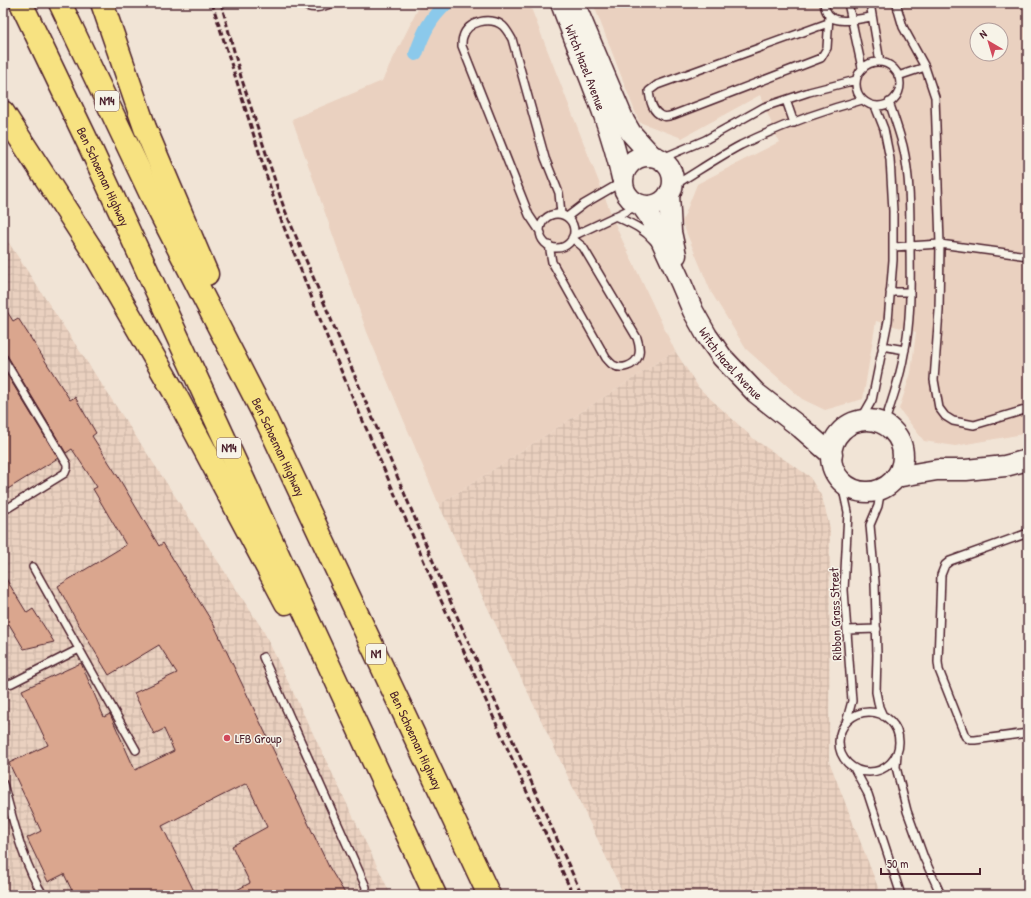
<svg xmlns="http://www.w3.org/2000/svg" width="1031" height="898" font-family="'Patrick Hand',sans-serif">
  <style>
    .built { fill: #ead1c0; fill-rule: evenodd }
    .industrial { fill: url(#industrial-grid) }
    .lines { fill: none; stroke-linecap: round; stroke-linejoin: round }
    .canal { stroke: #8bc9eb; stroke-width: 14 }
    .building { fill: #daa68e; stroke: #4a1f2b }
    .lane-casing { stroke: #4a1f2b; stroke-width: 10 }
    .secondary-casing { stroke: #4a1f2b; stroke-width: 23 }
    .highway-casing { stroke: #4a1f2b; stroke-width: 25 }
    .lane { stroke: #f7f3e8; stroke-width: 7 }
    .secondary { stroke: #f7f3e8; stroke-width: 20 }
    .highway { stroke: #f7e281; stroke-width: 22 }
    .rail { stroke: #4a1f2b; stroke-width: 3; stroke-dasharray: 6 3; stroke-linecap: butt }
    .poi-dot { fill: #d1495b; stroke: #f7f3e8; stroke-width: 1.5 }
    .labels { text-anchor: middle; stroke-width: 3; stroke-linejoin: round; paint-order: stroke }
    .shield { fill: #f7f3e8; stroke: #7e5f64; stroke-width: 1 }
    .shield-label { font-size: 12px; font-weight: bold; fill: #4a1f2b }
    .street-label { font-size: 13px; fill: #4a1f2b; stroke: #f7f3e8 }
    .poi-label { font-size: 13px; fill: #4a1f2b; stroke: #f7f3e8; text-anchor: start }
  </style>
  <defs>
    <pattern id="industrial-grid" width="8" height="8" patternUnits="userSpaceOnUse"><rect width="8" height="8" fill="#ead1c0"/><path d="M0 4h8M4 0v8" fill="none" stroke="#cab3a5"/></pattern>
  </defs>
  <rect width="100%" height="100%" fill="#f1e4d6"/>
  <filter id="ink" filterUnits="userSpaceOnUse"><feTurbulence type="fractalNoise" baseFrequency=".025" numOctaves="2"/><feDisplacementMap in="SourceGraphic" scale="8" xChannelSelector="R" yChannelSelector="G"/><feConvolveMatrix kernelMatrix="1 2 1 2 8 2 1 2 1" color-interpolation-filters="sRGB"/></filter>
  <g filter="url(#ink)">
    <path class="built" d="M421,3H529L618,231L675,351L439,505L367,332L292,119L382,81Z
      M593,3H1028V433L955,446L924,441L899,409L911,373L916,332L876,321L863,399L825,410L802,399L746,349L711,292L682,222L697,184L779,142L760,95L682,138L639,122ZM977,30H1001V54H977Z"/>
    <path class="industrial" d="M3,234L263,630L391,895H3Z
      M675,351L699,388L755,440L809,476L822,497L830,528L829,761L881,895H624L439,505Z"/>
    <g class="lines">
      <path class="canal" d="M416,54C423,33 430,18 447,3"/>
    </g>
    <path class="building" d="M3,305L13,321L18,318L70,400L75,397L96,433L92,436L117,475L159,546L163,543L214,625L329,867L346,895H227L250,883L232,846L267,827L247,783L162,826L196,895H74L64,874L48,882L27,838L41,831L9,763L48,745L22,690L81,663L104,717L110,714L135,770L174,751L164,729L154,734L134,693L177,673L159,645L109,675L76,620L58,586L126,545L93,489L97,487L72,449L66,453L7,355L3,353Z
      M3,368L58,458L3,492Z
      M3,574L27,613L33,609L54,642L24,649L9,624L3,628Z"/>
    <g class="lines">
      <defs>
        <path id="lane" d="M301,3C312,11 322,7 333,3
          M824,3C827,29 854,19 872,17
          M848,3L862,68
          M870,3L880,62
          M897,3L898,10L903,27L925,67L935,97L940,244L939,311L934,380L939,408L945,416L953,421L974,425L1028,409
          M828,23L657,85L649,91C650,100 652,113 663,116C665,117 670,116 673,115L821,58L827,48L829,16
          M856 84a22 22 0 1 1 44 0a22 22 0 1 1-44 0Z
          M898,76L925,67
          M786,100L794,123
          M660,159L705,140L764,107L809,92L856,80
          M673,186C695,173 718,157 741,145C780,126 821,111 862,100
          M540 231a17 17 0 1 1 34 0a17 17 0 1 1-34 0Z
          M615,216C630,223 643,228 654,241
          M567,217L584,204L622,182
          M541,233L529,215L462,46C462,43 462,39 463,37C467,21 491,16 503,26C507,30 509,34 512,39L545,158L559,193L561,214
          M573,236L639,205
          M549,245L552,262L606,358C608,360 610,363 613,365C621,370 634,366 638,357C641,351 639,344 637,338L583,247L572,238
          M893,247L940,244L1028,256
          M890,292H910
          M882,346L905,350
          M3,358L67,464V468L65,473L3,511
          M860,421L872,400L888,321L893,260V211L890,159L884,129L875,106
          M884,424C892,401 900,378 904,354C912,317 910,277 910,239C910,208 910,176 903,146C899,131 894,117 889,102
          M841,480L848,512L844,590L852,701L846,723
          M881,489L878,506L870,525L875,582L877,655L876,692L879,707L883,716
          M1028,533L950,561L945,565L941,575L938,662L939,670L965,736L970,740H975L1028,733
          M33,567L136,750
          M847,630L877,629
          M263,657L366,887L365,895
          M3,685L12,683L79,649
          M839 742a30 30 0 1 1 60 0a30 30 0 1 1-60 0Z
          M897,755L896,767L907,811L924,858L941,895
          M854,768L868,794L901,895
          M3,784C14,822 22,861 43,895"/>
        <g id="secondary">
          <path id="s1" d="M561,3C582,61 609,117 622,178"/>
          <path d="M577,10L624,121L631,133L652,156"/>
          <circle cx="648" cy="181" r="25"/>
          <path d="M669,194L671,232L676,255"/>
          <path id="s2" d="M642,206L649,216L657,231L681,283L693,311L707,336L722,357L756,393L801,428L832,455"/>
          <circle cx="867" cy="456" r="36"/>
          <path d="M896,477L937,470H966L1005,466L1028,460"/>
        </g>
        <g id="highway">
          <path id="s3" d="M21,3L91,149L435,895"/>
          <path id="s4" d="M60,3L153,199L263,413L489,895"/>
          <path d="M102,3L145,128L207,274"/>
          <path d="M3,112L94,253L173,390L286,603"/>
        </g>
      </defs>
      <use href="#lane" class="lane-casing"/>
      <use href="#secondary" class="secondary-casing"/>
      <use href="#highway" class="highway-casing"/>
      <use href="#lane" class="lane"/>
      <use href="#secondary" class="secondary"/>
      <use href="#highway" class="highway"/>
      <path class="rail" d="M212,3L278,212L333,352L436,589L573,895
        M221,3L241,77L284,208L443,585L582,895"/>
    </g>
  </g>
  <circle class="poi-dot" cx="227" cy="738" r="4"/>
  <g class="labels">
    <g class="shield">
      <rect x="95" y="91" width="24" height="20" rx="3"/>
      <rect x="217" y="438" width="24" height="20" rx="3"/>
      <rect x="366" y="644" width="20" height="20" rx="3"/>
    </g>
    <g class="shield-label">
      <text x="107" y="105">N14</text>
      <text x="229" y="452">N14</text>
      <text x="376" y="658">N1</text>
    </g>
    <g class="street-label">
      <text dy="5" stroke="none"><textPath href="#s1" startOffset="69">Witch Hazel Avenue</textPath></text>
      <text dy="5" stroke="none"><textPath href="#s3" startOffset="192">Ben Schoeman Highway</textPath></text>
      <text dy="5" stroke="none"><textPath href="#s2" startOffset="182">Witch Hazel Avenue</textPath></text>
      <text dy="5" stroke="none"><textPath href="#s4" startOffset="495">Ben Schoeman Highway</textPath></text>
      <text transform="translate(835 614) rotate(-92)" y="5">Ribbon Grass Street</text>
      <text dy="5" stroke="none"><textPath href="#s4" startOffset="819">Ben Schoeman Highway</textPath></text>
    </g>
    <g class="poi-label">
      <text x="235" y="743">LFB Group</text>
    </g>
  </g>
  <rect width="1031" height="898" fill="none" stroke="#f7f3e8" stroke-width="16"/>
  <rect x="8" y="8" width="1015" height="882" fill="none" stroke="#4a1f2b" stroke-width="1.5" filter="url(#ink)"/>
  <g transform="translate(989 42) rotate(322)"><circle r="19" fill="#f7f3e8" stroke="#b29e9c"/>
  <path d="M0-3L7 15L0 10L-7 15Z" fill="#d1495b"/>
  <text y="-6" font-size="11" font-weight="bold" text-anchor="middle" fill="#4a1f2b">N</text>
  </g>
  <path d="M881 868v6h99v-6" fill="none" stroke="#4a1f2b" stroke-width="2"/>
  <text x="887" y="868" font-size="12" fill="#4a1f2b" stroke="#f7f3e8" stroke-width="3" paint-order="stroke">50 m</text>
</svg>
